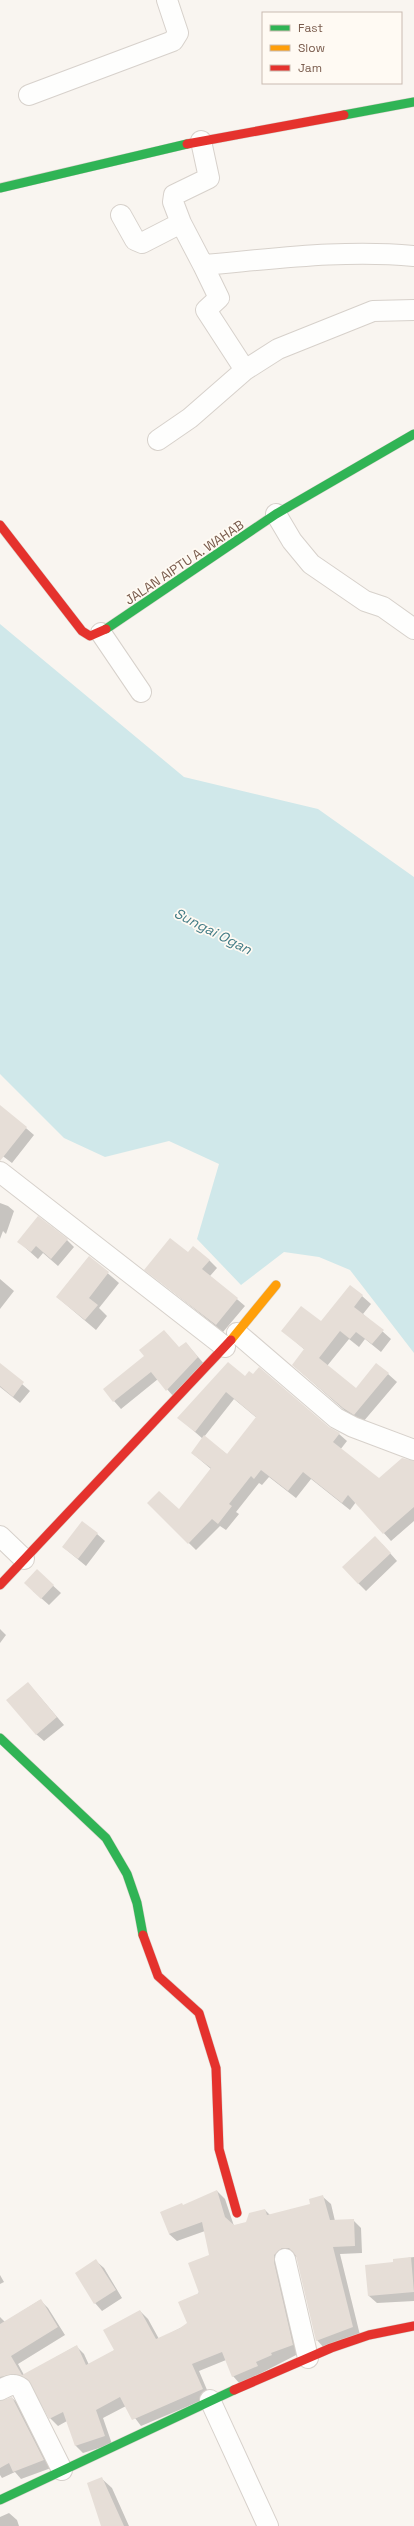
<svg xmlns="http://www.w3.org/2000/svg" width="414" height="2526" font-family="'Space Grotesk',sans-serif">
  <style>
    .water { fill: #d0e8ea }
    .shadow { fill: #0003; fill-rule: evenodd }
    .building { fill: #e6ded7 }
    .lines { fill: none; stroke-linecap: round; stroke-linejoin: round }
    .street-casing { stroke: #d7d1cb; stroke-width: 22 }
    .fast-casing { stroke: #d9d2cb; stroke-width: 10 }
    .slow-casing { stroke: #d9d2cb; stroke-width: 10 }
    .jam-casing { stroke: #d9d2cb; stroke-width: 10 }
    .street { stroke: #fefefd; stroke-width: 20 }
    .fast { stroke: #30b455; stroke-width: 9 }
    .slow { stroke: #ff9f0a; stroke-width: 9 }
    .jam { stroke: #e5322d; stroke-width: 9 }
    .labels { text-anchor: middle; stroke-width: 3.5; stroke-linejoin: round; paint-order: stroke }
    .street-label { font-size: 13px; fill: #7a5c4d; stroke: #fffaf3 }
    .water-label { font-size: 14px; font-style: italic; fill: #437c86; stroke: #fffaf3 }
  </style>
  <rect width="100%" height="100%" fill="#f9f5f0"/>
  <path class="water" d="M0,624L184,777L318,809L414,877V1353L350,1270L319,1257L284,1252L241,1285L197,1239L219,1164L169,1141L105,1157L64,1138L0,1074Z"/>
  <path class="shadow" d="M5,1110L34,1135L12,1163L0,1154V1116Z
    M0,1203L8,1206L14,1211L6,1234L3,1231L0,1239Z
    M67,1240L74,1247L58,1266L43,1253L38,1259L19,1242Z
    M188,1253L209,1260L217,1268L210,1276L245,1306L223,1332L146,1270Z
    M89,1257L119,1283L99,1308L107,1316L96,1330L57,1297Z
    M0,1279L14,1291L0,1309Z
    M362,1296L371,1304L363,1314L391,1339L381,1352L365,1339L359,1347L349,1339L327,1366L356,1389L388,1374L397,1382L363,1422L352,1417L293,1365L305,1350L283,1331L321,1323Z
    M164,1331L179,1348L186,1343L205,1365L174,1397L158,1379L121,1409L114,1401Z
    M0,1365L30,1391L20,1403L0,1387Z
    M245,1377L339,1434L347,1441L340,1450L379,1480L414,1462V1521L391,1541L356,1502L350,1510L311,1479L296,1498L269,1477L262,1485L259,1483L236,1512L239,1514L226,1530L220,1526L196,1550L148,1503L179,1511L211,1469L192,1453L203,1439L179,1418ZM234,1399L257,1418L228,1455L204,1437Z
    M97,1534L105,1541L86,1566L63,1547Z
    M382,1544L397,1561L366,1591L358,1583Z
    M37,1571L61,1593L49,1605L33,1591Z
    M0,1629L6,1635L0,1643Z
    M28,1683L64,1725L44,1741L36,1734Z
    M217,2191L225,2199L234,2226L246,2223L265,2210L270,2215L311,2205L323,2197L331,2204L335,2221L353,2220L361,2228L362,2253L340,2254L360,2335L324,2348L317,2340L297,2257L291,2255L300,2353L240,2384L233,2376L226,2360L199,2371L210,2397L141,2426L126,2406L103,2418L112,2444L83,2453L76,2446L67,2421L58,2426L50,2418L31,2383L28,2382L0,2390V2317L5,2322L40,2300L48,2308L65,2335L18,2364L24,2375L76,2346L84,2354L89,2365L115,2350L140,2311L148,2319L159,2339L188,2324L211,2256L205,2231L177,2241L169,2234L183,2206Z
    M414,2257V2301L377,2303L369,2296L366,2266L395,2263L394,2260Z
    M96,2261L104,2268L122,2298L102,2311L95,2303Z
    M0,2275L4,2282L0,2284Z
    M12,2398L20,2405L51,2468L21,2479L15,2472L2,2478L0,2475V2402Z
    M101,2478L112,2488L129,2526H102Z
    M9,2513L17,2520L19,2526H0V2517Z"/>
  <path class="building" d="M0,1105L27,1127L0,1161Z
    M38,1216L68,1239L51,1259L36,1246L31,1252L17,1242Z
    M170,1238L188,1252L193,1246L210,1260L202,1269L238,1298L216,1325L144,1270Z
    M89,1256L109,1272L89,1298L98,1305L85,1320L56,1297Z
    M350,1285L363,1295L354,1307L384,1330L372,1344L356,1332L350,1339L340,1331L319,1358L356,1388L376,1363L389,1373L354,1415L343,1408L292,1365L304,1349L281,1331L301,1306L321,1321Z
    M164,1330L179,1347L186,1342L198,1357L166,1391L151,1372L113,1402L103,1389L144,1356L139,1350Z
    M228,1362L245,1376L249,1371L253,1374L259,1367L329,1427L340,1433L333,1442L379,1478L402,1458L414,1461V1507L383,1534L348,1495L342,1503L303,1472L288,1491L261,1470L254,1479L251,1476L229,1504L232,1506L218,1524L212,1519L188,1544L147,1503L159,1491L179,1509L211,1468L191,1453L204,1435L227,1454L256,1417L226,1392L195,1432L177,1418Z
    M0,1363L24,1382L13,1397L0,1386Z
    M82,1521L98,1533L78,1559L62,1547Z
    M375,1536L391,1553L358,1584L342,1567Z
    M37,1569L54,1585L41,1599L24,1583Z
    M28,1682L57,1717L36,1735L6,1700Z
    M217,2190L225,2217L234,2225L246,2222L249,2213L265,2209L267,2215L310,2204L309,2199L323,2195L330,2220L354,2219L355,2246L333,2247L353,2327L316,2341L296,2256L289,2248H282L274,2255V2262L293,2345L271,2353L272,2355L256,2362L258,2366L232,2377L222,2352L192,2364L203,2389L132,2420L120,2397L96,2410L105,2436L75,2446L63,2412L49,2419L27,2379L14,2374L0,2377V2324L41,2299L58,2327L11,2356L22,2375L77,2345L86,2365L114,2350L103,2330L140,2310L156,2339L180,2328L187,2323L178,2302L199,2293L188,2263L209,2255L202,2222L169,2234L160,2212L182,2203L183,2205Z
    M411,2257L414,2292L368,2296L365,2265L393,2262V2259Z
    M96,2259L116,2290L94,2304L75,2273Z
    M12,2397L44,2460L13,2472L9,2463L0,2468V2401Z
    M102,2477L124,2526H101L87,2483Z"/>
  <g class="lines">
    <defs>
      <path id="street" d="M29,95L173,41L178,33L167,0
        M121,215L135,240L142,243L181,223L173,202L174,195L209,178L201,141
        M181,223L203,265C273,259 344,249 414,256
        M203,265L219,298L206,310L245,370
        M158,440L190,418L245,370L278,349L373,311L414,310
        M276,514L292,541L311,564L365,601L383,607L414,629
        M101,633L141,692
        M0,1172L225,1347
        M237,1333L336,1418L353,1427L414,1450
        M0,1536L24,1559
        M285,2259L308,2358
        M0,2390C8,2386 13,2382 21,2388L62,2470
        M210,2400L268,2526"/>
      <path id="fast" d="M344,115L414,102
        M0,188L187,144
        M106,629L276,514L414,434
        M0,1738L106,1838L127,1874L137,1903L143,1935
        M0,2500L234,2390"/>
      <path id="slow" d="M231,1340L276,1285"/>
      <path id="jam" d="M187,144L344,115
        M0,525L82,631L90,636L106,629
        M0,1585L231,1340
        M143,1935L158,1976L199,2013L216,2068L219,2149L237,2213
        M234,2390L331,2348L369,2335L414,2326"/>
    </defs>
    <use href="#street" class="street-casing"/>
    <use href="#fast" class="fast-casing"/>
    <use href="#slow" class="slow-casing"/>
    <use href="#jam" class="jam-casing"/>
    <use href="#street" class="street"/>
    <use href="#fast" class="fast"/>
    <use href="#slow" class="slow"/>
    <use href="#jam" class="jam"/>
  </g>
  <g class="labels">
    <g class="street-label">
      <text transform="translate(184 562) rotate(-34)" y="5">JALAN AIPTU A. WAHAB</text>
    </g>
    <g class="water-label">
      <text transform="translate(213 931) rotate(27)" y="5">Sungai Ogan</text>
    </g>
  </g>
  <rect x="262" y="12" width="140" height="72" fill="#fffaf3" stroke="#cabbb1"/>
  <rect x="270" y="25" width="20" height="6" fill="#30b455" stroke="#cabbb1"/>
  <text x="298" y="32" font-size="12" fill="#7a5c4d">Fast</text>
  <rect x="270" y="45" width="20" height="6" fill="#ff9f0a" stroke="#cabbb1"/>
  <text x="298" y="52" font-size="12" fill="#7a5c4d">Slow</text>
  <rect x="270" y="65" width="20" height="6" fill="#e5322d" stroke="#cabbb1"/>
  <text x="298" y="72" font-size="12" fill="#7a5c4d">Jam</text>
</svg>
